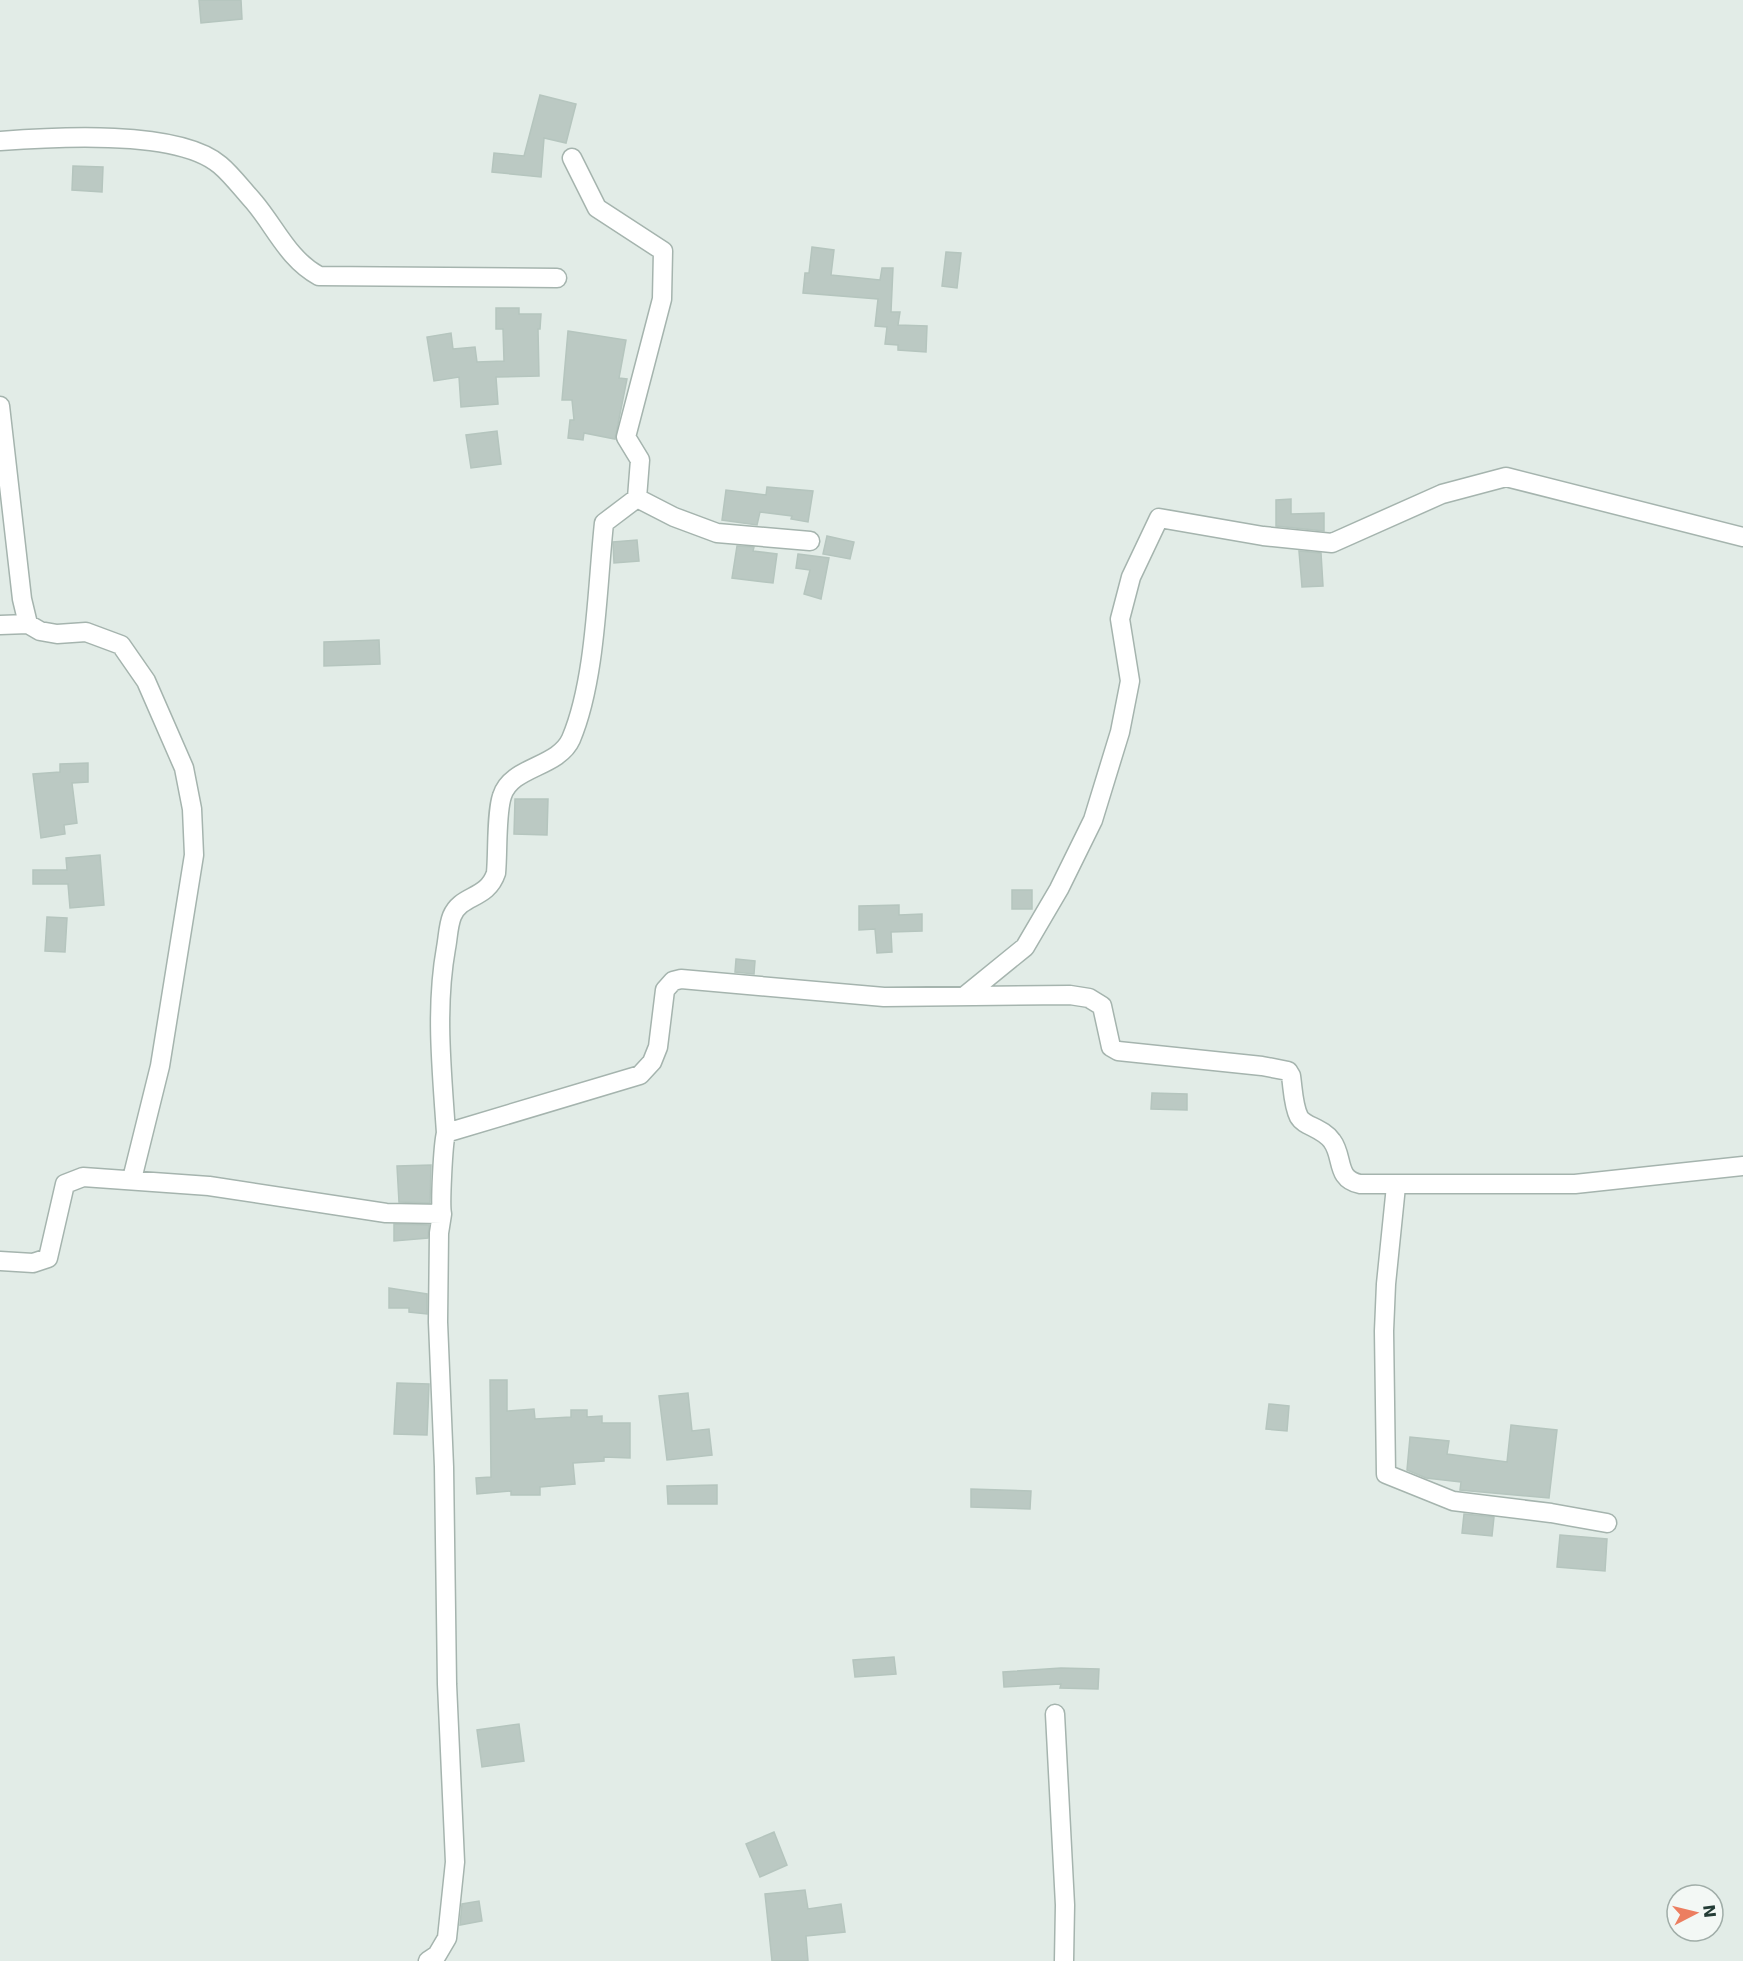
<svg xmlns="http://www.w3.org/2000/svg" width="1743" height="1961" font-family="'DejaVu Sans',sans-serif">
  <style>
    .building { fill: #bbc9c3; stroke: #b5c5be; stroke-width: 1.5 }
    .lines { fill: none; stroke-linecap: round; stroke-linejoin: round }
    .minor-casing { stroke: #a5b4ae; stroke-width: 21 }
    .minor { stroke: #fff; stroke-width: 18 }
  </style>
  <rect width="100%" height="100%" fill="#e2ece7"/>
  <path class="building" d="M199,0H241L242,19L201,23Z
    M540,95L576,104L566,143L544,138L541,177L492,172L494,153L524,156Z
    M73,166L103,167L102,192L72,190Z
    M812,247L834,250L831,275L880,280L882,268H893L891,312H900L898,325L927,326L926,352L898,350V345L885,344L887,327L875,326L878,299L803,293L805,273H809Z
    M946,252L961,253L957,288L942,286Z
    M496,308H519V314H541L540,329H538L539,376L496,377L498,404L461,407L459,377L434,381L427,337L451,333L453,349L475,347L477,362L504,361L503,329H496Z
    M568,331L626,340L619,378L627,379L615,439L584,433L583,440L568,438L570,420H574L572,400H562Z
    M497,431L501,464L471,468L466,435Z
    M767,487L813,491L808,522L791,519L792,516L760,512L757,525L722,520L726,490L766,495Z
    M1291,499V514L1324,513V531L1276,526V500Z
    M827,536L854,542L850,559L823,554Z
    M637,540L639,561L614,563L613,542Z
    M737,546L754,547L753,551L777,554L773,583L732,578Z
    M1299,551L1321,553L1323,586L1302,587Z
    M798,554L829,558L821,599L804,594L810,570L796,568Z
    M379,640L380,664L324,666V642Z
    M88,763V782L72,783L77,823L64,825L65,834L41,838L33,774L60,772V764Z
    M515,799H548L547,835L514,834Z
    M100,855L104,905L70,908L68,884H33V870H67L66,858Z
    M1012,890H1032V909H1012Z
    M899,905V915L922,914V931L891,932L892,952L877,953L875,929L859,930V906Z
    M47,917L67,918L65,952L45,951Z
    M736,959L755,961L754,974L735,972Z
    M1152,1093L1187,1094V1110L1151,1109Z
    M431,1165L430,1203L399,1202L397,1166Z
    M394,1224L429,1225L428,1238L394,1241Z
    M389,1288L427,1294V1314L409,1312V1308H389Z
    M490,1380H507V1411L534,1409L535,1419L571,1417V1410H587V1417L602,1416V1423H630V1458L604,1457V1461L573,1463L575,1484L540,1487V1495H511V1491L477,1494L476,1478L491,1477Z
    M397,1383L429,1384L427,1435L394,1434Z
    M688,1393L692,1431L709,1429L712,1455L667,1460L659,1396Z
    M1269,1404L1289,1406L1287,1431L1266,1429Z
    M1511,1425L1557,1430L1549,1498L1460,1490L1461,1482L1426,1478L1407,1470L1410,1437L1449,1441L1447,1454L1507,1462Z
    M717,1485V1504H668L667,1486Z
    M971,1489L1031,1491L1030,1509L971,1507Z
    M1464,1514L1494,1517L1492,1536L1462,1533Z
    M1560,1535L1607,1539L1605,1571L1557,1567Z
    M894,1657L896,1674L855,1677L853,1660Z
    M1061,1668L1099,1669L1098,1689L1060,1688L1061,1684L1004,1687L1003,1672Z
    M519,1724L524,1761L482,1767L477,1730Z
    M774,1832L787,1865L760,1877L746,1844Z
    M805,1890L808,1909L841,1904L845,1932L806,1936L808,1961H772L765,1894Z
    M479,1901L482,1921L460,1925L462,1904Z"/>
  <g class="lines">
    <defs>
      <path id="minor" d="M0,141C53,137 178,129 220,165C232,175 243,190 254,202C276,228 288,259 319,276L557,278
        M0,406L22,599L28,624L40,631L57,634L86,632L121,645L146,681L184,768L192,809L194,855L160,1066L132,1179
        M637,498L674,517L717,533L810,541
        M0,625L28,624
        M966,995L1025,947L1059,889L1093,820L1120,732L1130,681L1120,619L1131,577L1159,518L1263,536L1332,543L1442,494L1506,477L1743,537
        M446,1133C442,1072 435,1009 446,948C448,938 448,926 452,916C461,894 487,900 496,873C498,853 496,814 502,796C511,766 558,768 571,739C596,680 597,588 604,523L637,498L640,460L626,437L662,299L663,251L597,208L572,158
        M1396,1186L1386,1284L1384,1331L1386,1474L1453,1501L1551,1513L1607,1523
        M0,1261L33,1263L48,1258L65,1184L83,1177L209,1186L386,1213L442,1214C440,1205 443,1144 446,1133L640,1075L652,1062L658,1047L665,990L673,981L681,979L884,997L1070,995L1089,998L1102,1006L1111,1047L1118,1051L1262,1066L1288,1071L1291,1076C1293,1089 1293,1105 1299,1117C1304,1126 1323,1128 1332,1141C1344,1157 1335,1179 1360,1184H1575L1743,1166
        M1055,1714L1065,1905L1064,1961
        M428,1961L437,1955L447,1938L455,1862L447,1684L444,1467L438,1322L439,1233L442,1214"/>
    </defs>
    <use href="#minor" class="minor-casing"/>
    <use href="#minor" class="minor"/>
  </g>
  <g transform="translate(1695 1913) rotate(83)"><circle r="28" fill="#f3f8f5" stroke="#a0ada8" stroke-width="1.5"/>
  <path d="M0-4.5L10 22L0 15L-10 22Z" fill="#ec7e60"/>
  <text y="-9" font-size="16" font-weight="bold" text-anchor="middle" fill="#233c35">N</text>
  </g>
</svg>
